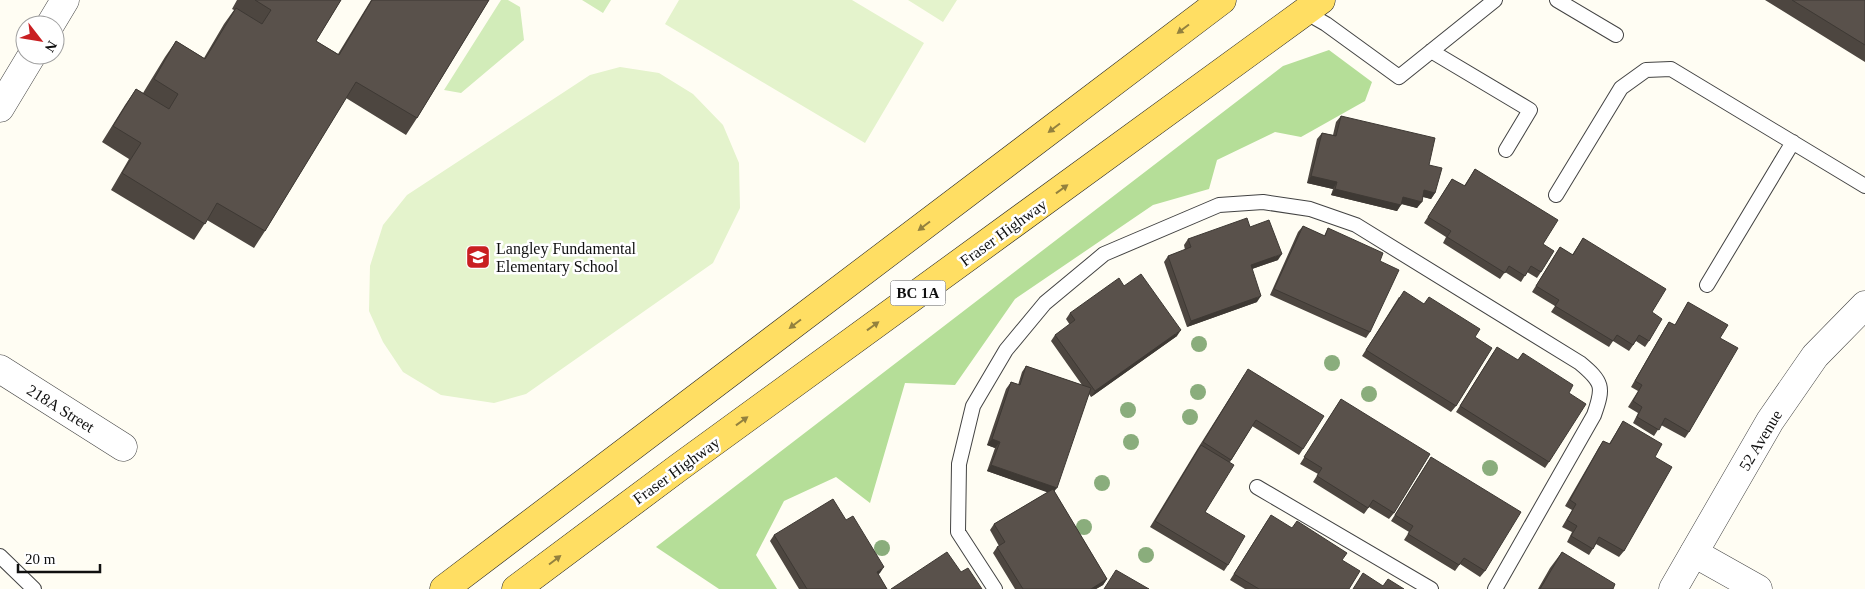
<svg xmlns="http://www.w3.org/2000/svg" width="1865" height="589" font-family="'Times New Roman',serif">
  <style>
    .green { fill: #d2ecb9 }
    .forest { fill: #b5de98 }
    .pitch { fill: #e4f3cc }
    .lines { fill: none; stroke-linecap: round; stroke-linejoin: round }
    .service-casing { stroke: #434343; stroke-width: 16 }
    .minor-casing { stroke: #434343; stroke-width: 29 }
    .tertiary-casing { stroke: #434343; stroke-width: 29 }
    .primary-casing { stroke: #212121; stroke-width: 29 }
    .service { stroke: #fff; stroke-width: 14 }
    .minor { stroke: #fff; stroke-width: 28 }
    .tertiary { stroke: #fff; stroke-width: 28 }
    .primary { stroke: #ffde63; stroke-width: 28 }
    .tree { fill: #8aad7c }
    .wall { fill: #4d4640 }
    .shaded-wall { fill: #3e3934 }
    .building { fill: #59514b; stroke: #3e3934 }
    .oneway { fill: #93813e }
    .labels { text-anchor: middle; stroke-width: 5; stroke-linejoin: round; paint-order: stroke }
    .shield { fill: #fff; stroke: #585858; stroke-width: 1 }
    .shield-label { font-size: 15px; font-weight: bold; fill: #101010 }
    .street-label { font-size: 16px; fill: #101010; stroke: #fff }
    .poi-label { font-size: 16px; fill: #101010; stroke: #fff; text-anchor: start }
  </style>
  <rect width="100%" height="100%" fill="#fffdf3"/>
  <path class="green" d="M501,0H508L520,7L524,40L461,93L444,90Z
    M582,0H611L603,13Z"/>
  <path class="forest" d="M1329,50L1372,82L1365,101L1301,137L1275,132L1217,160L1209,189L1153,205L1015,299L955,385L905,383L870,503L836,477L784,501L756,555L777,589H719L656,547L1283,66Z"/>
  <path class="pitch" d="M679,0H852L924,43L865,143L665,24Z
    M908,0H957L943,22Z
    M620,67L659,73L693,94L723,125L739,163L740,208L713,263L526,394L494,403L441,395L403,372L383,342L369,311L370,266L383,225L407,195L590,75Z"/>
  <g class="lines">
    <defs>
      <path id="service" d="M1557,0L1616,35
        M1305,12L1326,24L1399,77L1495,0
        M1431,51L1530,110L1506,150
        M1556,195L1621,88L1646,70L1671,69L1865,186
        M1707,285L1793,142
        M1257,487L1431,589
        M0,556L34,589
        M995,589L958,532L959,464L973,406L1006,350L1045,303L1104,254L1219,205L1263,202L1310,209L1356,225L1580,363C1603,382 1604,387 1594,415L1495,589"/>
      <path id="minor" d="M0,369L123,447
        M1694,553L1758,589"/>
      <path id="tertiary" d="M50,25L65,0
        M0,108L32,55
        M1673,589L1770,421L1815,356L1865,305"/>
      <path id="primary" d="M444,589L1222,0
        M516,589L678,468L1321,0"/>
    </defs>
    <use href="#service" class="service-casing"/>
    <use href="#minor" class="minor-casing"/>
    <use href="#tertiary" class="tertiary-casing"/>
    <use href="#primary" class="primary-casing"/>
    <use href="#service" class="service"/>
    <use href="#minor" class="minor"/>
    <use href="#tertiary" class="tertiary"/>
    <use href="#primary" class="primary"/>
  </g>
  <g class="tree">
    <circle cx="1199" cy="344" r="8"/>
    <circle cx="1332" cy="363" r="8"/>
    <circle cx="1198" cy="392" r="8"/>
    <circle cx="1369" cy="394" r="8"/>
    <circle cx="1128" cy="410" r="8"/>
    <circle cx="1190" cy="417" r="8"/>
    <circle cx="1131" cy="442" r="8"/>
    <circle cx="1490" cy="468" r="8"/>
    <circle cx="1102" cy="483" r="8"/>
    <circle cx="1084" cy="527" r="8"/>
    <circle cx="882" cy="548" r="8"/>
    <circle cx="1146" cy="555" r="8"/>
  </g>
  <path class="wall" d="M237,0H341L316,41L338,54L371,0H489L417,118L406,135L346,98L265,231L254,248L207,220L194,240L111,190L129,159L102,142L125,105L136,89L143,93L165,57L176,41L204,58L224,24L234,10L232,9Z
    M1765,0H1865V62Z
    M1341,116L1429,165L1435,193L1431,199L1423,197L1417,208L1401,204L1397,211L1331,195L1333,189L1307,183L1317,139L1322,133L1333,135L1336,122Z
    M1475,169L1543,244L1541,272L1537,278L1527,272L1521,282L1505,272L1500,279L1443,243L1446,237L1424,223L1452,179L1464,186Z
    M1303,226L1324,236L1328,228L1380,261L1370,332L1366,338L1270,295L1298,232Z
    M1250,227L1278,260L1252,269L1257,302L1187,327L1164,262L1168,256L1185,250L1184,245L1188,239Z
    M1583,238L1652,312L1649,341L1645,347L1636,341L1629,351L1613,341L1609,347L1551,312L1555,306L1532,292L1560,247L1572,255Z
    M1124,286L1177,336L1091,397L1089,394L1054,491L1107,579L1103,585L1096,589H1015L993,553L997,547L999,546L990,530L994,524L1048,492L987,471L995,448L987,445L1006,389L1011,382L1018,385L1022,372L1026,366L1082,385L1051,341L1055,335L1070,325L1066,319L1070,313Z
    M1399,297L1475,337L1456,406L1451,412L1362,356Z
    M1688,302L1720,338L1689,432L1685,438L1661,425L1654,436L1633,423L1638,413L1628,407L1638,391L1631,387L1665,328L1669,322L1675,325Z
    M1493,353L1518,360L1523,353L1569,393L1549,462L1545,468L1456,412Z
    M1244,375L1303,449L1299,455L1252,426L1230,462L1205,512L1228,565L1224,571L1150,527L1198,448Z
    M1341,399L1394,513L1389,519L1369,507L1364,514L1313,482L1318,474L1300,464Z
    M1623,421L1655,457L1624,551L1619,557L1596,544L1589,555L1567,542L1572,532L1562,527L1572,510L1565,506L1599,447L1603,441L1609,444Z
    M1431,457L1485,571L1480,577L1460,564L1455,571L1404,540L1409,532L1391,521Z
    M846,520L880,573L878,574L887,589H799L770,541L774,535Z
    M1267,521L1349,589H1245L1230,580Z
    M1562,552L1613,589H1538L1550,568Z"/>
  <path class="shaded-wall" d="M1311,176L1337,182L1333,189L1307,183Z
    M1335,189L1401,205L1397,211L1331,195Z
    M1424,190L1435,193L1431,199L1420,196Z
    M1403,197L1422,202L1417,208L1399,203Z
    M1282,254L1278,260L1246,271L1251,265Z
    M1261,296L1257,302L1187,327L1191,321Z
    M1181,330L1177,336L1091,397L1095,391Z
    M992,439L1000,442L995,448L987,445Z
    M991,465L1057,488L1052,494L987,471Z
    M884,567L880,573L872,578L877,572Z
    M1107,579L1103,585L1096,589H1091Z"/>
  <path class="building" d="M255,0H341L316,41L339,55L372,0H489L417,118L356,82L265,231L217,203L205,224L122,173L141,143L113,126L136,89L169,109L178,94L154,79L176,41L205,59L236,8L262,24L271,10Z
    M1792,0H1865V45Z
    M1341,116L1435,138L1429,165L1442,168L1435,193L1424,190L1422,202L1403,197L1401,205L1335,189L1337,182L1311,176L1322,133L1336,136Z
    M1475,169L1558,220L1543,244L1554,251L1541,272L1531,266L1525,276L1509,266L1505,273L1447,237L1451,231L1428,217L1452,179L1465,186Z
    M1247,218L1250,227L1269,220L1282,254L1251,265L1261,296L1191,321L1168,256L1191,247L1188,239Z
    M1303,226L1325,236L1328,228L1383,253L1380,261L1399,270L1370,332L1274,289Z
    M1583,238L1666,289L1652,312L1662,319L1649,341L1639,335L1633,345L1617,335L1613,341L1555,306L1559,300L1536,286L1560,247L1573,255Z
    M1141,274L1181,330L1095,391L1055,335L1075,320L1070,313L1119,278L1124,286Z
    M1404,291L1424,304L1429,297L1480,329L1475,337L1492,348L1456,406L1366,350Z
    M1688,302L1728,325L1720,338L1738,348L1689,432L1665,418L1659,430L1637,417L1642,407L1633,401L1642,385L1635,381L1669,322L1675,325Z
    M1497,347L1518,360L1523,353L1573,385L1569,393L1586,404L1549,462L1460,406Z
    M1026,366L1091,388L1057,488L991,465L1000,442L992,439L1011,382L1020,385Z
    M1248,369L1324,416L1303,449L1256,420L1231,460L1203,442Z
    M1341,399L1430,454L1394,513L1373,500L1368,508L1317,476L1322,468L1304,457Z
    M1623,421L1662,444L1655,457L1672,467L1624,551L1599,537L1593,549L1571,536L1577,526L1567,520L1576,504L1570,500L1603,441L1610,444Z
    M1201,445L1234,465L1205,512L1245,536L1228,565L1155,521Z
    M1431,457L1521,512L1485,571L1464,558L1459,565L1408,534L1413,526L1395,515Z
    M1053,489L1107,579L1091,589H1023L997,547L1005,542L994,524Z
    M833,499L846,520L853,516L884,567L877,572L887,589H807L774,535Z
    M1271,515L1292,528L1297,521L1347,553L1342,560L1360,571L1349,589H1259L1234,574Z
    M947,552L961,572L968,568L982,589H891Z
    M1562,552L1615,584L1613,589H1540Z
    M1116,570L1149,589H1104Z
    M1363,573L1383,586L1388,579L1404,589H1353Z"/>
  <defs><path id="oneway-solid" d="M-6-.8H1V-3.2L6.5 0L1 3.2V.8H-6Z" transform="scale(1.25)"/></defs>
  <g class="oneway">
    <use href="#oneway-solid" transform="translate(1183 29) rotate(143)"/>
    <use href="#oneway-solid" transform="translate(1054 128) rotate(143)"/>
    <use href="#oneway-solid" transform="translate(1062 189) rotate(-36)"/>
    <use href="#oneway-solid" transform="translate(924 226) rotate(143)"/>
    <use href="#oneway-solid" transform="translate(795 324) rotate(143)"/>
    <use href="#oneway-solid" transform="translate(873 326) rotate(-36)"/>
    <use href="#oneway-solid" transform="translate(742 421) rotate(-36)"/>
    <use href="#oneway-solid" transform="translate(555 560) rotate(-37)"/>
  </g>
  <defs>
    <symbol id="school-square" viewBox="-11 -11 22 22"><rect x="-9" y="-9" width="18" height="18" rx="4" fill="#c91f22" stroke="#fff"/><path d="M0-5L7-2L0 1L-7-2ZM-4 1L0 2.5L4 1V4Q0 6-4 4Z" fill="#fff"/></symbol>
  </defs>
  <g fill-rule="evenodd">
    <use href="#school-square" x="464" y="243" width="28" height="28"/>
  </g>
  <g class="labels">
    <rect class="shield" x="890.5" y="280.5" width="55" height="25" rx="4"/>
    <g class="shield-label">
      <text x="918" y="298">BC 1A</text>
    </g>
    <g class="street-label">
      <text transform="translate(1003 232) rotate(-36)" y="6">Fraser Highway</text>
      <text transform="translate(61 408) rotate(32)" y="6">218A Street</text>
      <text transform="translate(1760 440) rotate(-59)" y="6">52 Avenue</text>
      <text transform="translate(676 470) rotate(-36)" y="6">Fraser Highway</text>
    </g>
    <g class="poi-label">
      <text x="496" y="254">Langley Fundamental<tspan x="496" dy="18">Elementary School</tspan></text>
    </g>
  </g>
  <g transform="translate(40 40) rotate(121)"><circle r="24" fill="#ffffff" stroke="#9f9f9f"/>
  <path d="M0-4L9 19L0 12L-9 19Z" fill="#c91f22"/>
  <text y="-8" font-size="14" font-weight="bold" text-anchor="middle" fill="#101010">N</text>
  </g>
  <path d="M18 564v8h82v-8" fill="none" stroke="#101010" stroke-width="2.5"/>
  <text x="25" y="564" font-size="15" fill="#101010" stroke="#ffffff" stroke-width="4" paint-order="stroke">20 m</text>
</svg>
